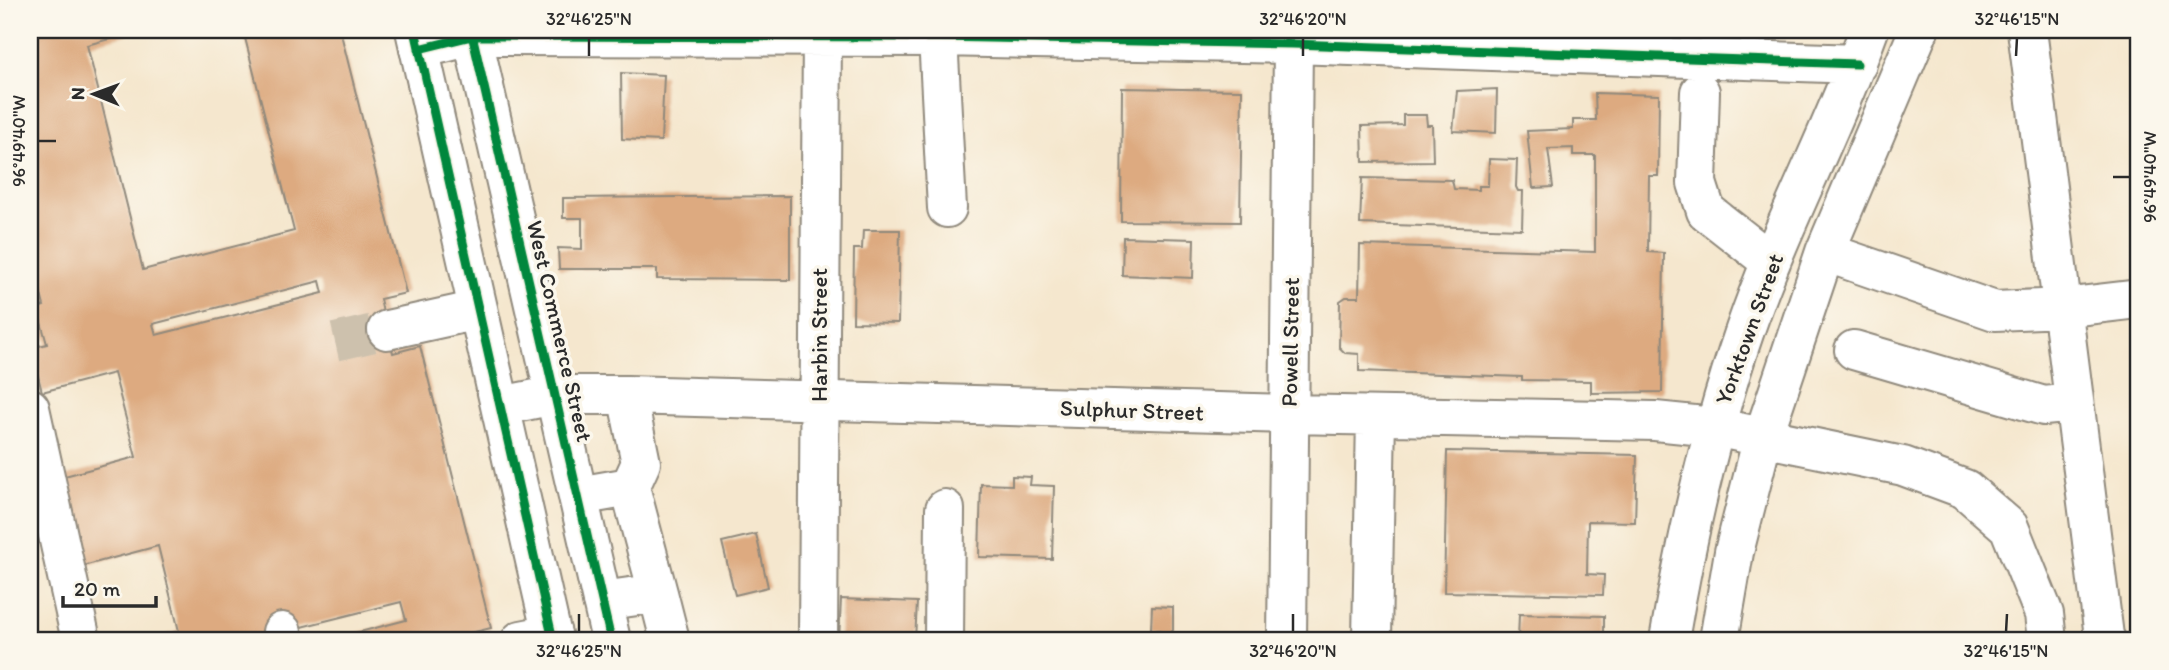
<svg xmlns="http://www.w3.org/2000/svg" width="2169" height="670" font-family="Itim,sans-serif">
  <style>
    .building { fill: #ddaa80; fill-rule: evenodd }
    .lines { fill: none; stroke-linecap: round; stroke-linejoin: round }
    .minor-tunnel { stroke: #cdc1ad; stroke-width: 38; stroke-dasharray: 38 19; stroke-linecap: butt }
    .minor-casing { stroke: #90897c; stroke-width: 42 }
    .major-casing { stroke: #90897c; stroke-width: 42 }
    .minor { stroke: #fff; stroke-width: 38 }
    .major { stroke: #fff; stroke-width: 38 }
    .cycleway-casing { stroke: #fbf7ec; stroke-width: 13 }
    .cycleway { stroke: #00873e; stroke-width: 9 }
    .ticks { fill: none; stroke: #2b2b2b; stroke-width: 2.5 }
    .labels { text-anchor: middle; stroke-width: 7; stroke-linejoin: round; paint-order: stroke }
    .street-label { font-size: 23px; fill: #2b2b2b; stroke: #fbf7ec }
    .neatline { fill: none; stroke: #2b2b2b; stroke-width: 2.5 }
    .ticks-label { font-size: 18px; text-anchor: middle; fill: #2b2b2b }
  </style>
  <rect width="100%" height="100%" fill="#fbf7ec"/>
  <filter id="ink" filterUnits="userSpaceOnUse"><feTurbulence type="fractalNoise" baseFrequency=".0143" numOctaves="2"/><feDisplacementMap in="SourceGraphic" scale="14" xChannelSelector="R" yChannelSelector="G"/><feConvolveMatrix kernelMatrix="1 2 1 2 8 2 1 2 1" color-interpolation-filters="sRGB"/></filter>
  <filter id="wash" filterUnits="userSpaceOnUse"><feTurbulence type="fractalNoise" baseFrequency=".00686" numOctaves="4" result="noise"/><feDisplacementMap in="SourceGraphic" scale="28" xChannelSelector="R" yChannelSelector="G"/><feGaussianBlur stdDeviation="1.57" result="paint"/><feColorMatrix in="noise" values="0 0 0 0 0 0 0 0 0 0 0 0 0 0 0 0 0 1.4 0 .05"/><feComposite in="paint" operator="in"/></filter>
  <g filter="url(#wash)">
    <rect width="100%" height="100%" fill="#f5e7ce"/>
    <g id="blocks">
      <path class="building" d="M30,30H143L87,45L143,270L294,231L243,30H340L406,293L380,299L387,330L393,353L420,346L491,628L442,640H329L406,620L401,602L249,640H149L179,631L158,546L83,566L61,477L136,457L114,373L42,392L31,348L47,344L37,308L44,306L30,251ZM320,281L323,293L156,335L153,324Z
        M621,73L664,75L661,141L622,139Z
        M1122,88L1242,90L1240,222L1121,221Z
        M1497,89L1496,133L1453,131L1457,91Z
        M1595,93L1659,95L1658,176H1649L1648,252L1664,253L1662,392L1591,393V381L1522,380V377L1359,371V354L1345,353L1339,347L1340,301L1346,297H1359L1360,245L1595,252V155H1573V148L1548,149L1553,187L1533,188L1527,131L1573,129V120H1596Z
        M1403,115H1426L1427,125H1432L1433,161L1363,162L1362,126L1403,125Z
        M1489,159L1517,160L1516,187L1518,191H1523L1522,229L1360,224L1362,178L1452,180L1454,189L1479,190V186H1488Z
        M790,196V280L657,279V269H559L558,248L582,249V218H563V198Z
        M863,230H900L898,323L853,322L854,249H862Z
        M1123,237L1194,239L1193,278L1122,275Z
        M1447,451L1637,455L1635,522L1588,521L1587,574L1604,575L1603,595L1444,592Z
        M1012,476L1031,477L1030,485L1054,486L1052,559L979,557L981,484L1012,485Z
        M756,534L768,587L735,595L722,542Z
        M841,599L917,602L915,640L860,636L859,640H839Z
        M1152,606L1173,607V630L1167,640H1154L1159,630H1151Z
        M1519,614L1604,616V640H1518Z"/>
    </g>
  </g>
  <g filter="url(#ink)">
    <use href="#blocks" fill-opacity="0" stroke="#90897c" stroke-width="2"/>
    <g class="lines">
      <path class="minor-tunnel" d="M335,342L387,330"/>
      <defs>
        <path id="minor" d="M2027,30L2104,636L2106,640
          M938,37L947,208
          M419,49L472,36L938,37L1293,44L1857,64
          M1700,92L1697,183L1706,211L1771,262
          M1825,252L1995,311L2062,308L2139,299
          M387,330L478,310
          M1854,350L2044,406L2074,403
          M501,406L555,395H627L1289,414L1655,421L1714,427L1903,466L1965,489L2009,527L2044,614L2047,640
          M30,408L81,640
          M630,487L658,593
          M578,496L630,487L641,463L627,395
          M602,601L658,593L670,640
          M282,632L284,640
          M521,640L552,634
          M818,640L822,30
          M944,640L945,509
          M1287,640L1293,44
          M1372,640L1376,416
          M1669,640C1687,535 1710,431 1745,330C1780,228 1832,132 1869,30
          M1719,640L1734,552L1763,437L1825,252L1919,30"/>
        <path id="major" d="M415,30L553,640
          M471,30L611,640"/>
      </defs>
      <use href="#minor" class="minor-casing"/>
      <use href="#major" class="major-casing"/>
      <use href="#minor" class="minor"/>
      <use href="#major" class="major"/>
      <defs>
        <path id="cycleway" d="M415,30L553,640
          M471,30L611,640
          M419,49L472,36L938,37L1293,44L1857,64"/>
      </defs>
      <use href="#cycleway" class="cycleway-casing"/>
      <use href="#cycleway" class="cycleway"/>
    </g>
  </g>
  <path class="ticks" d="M589,56V38M1303,56V38M2016,56L2017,38M38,141H56M2113,177H2130M579,632V614M1293,632V614M2006,632L2007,614"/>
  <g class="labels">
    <g class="street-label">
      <text transform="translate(1749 329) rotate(-70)" y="8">Yorktown Street</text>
      <text transform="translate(560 331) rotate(77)" y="8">West Commerce Street</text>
      <text transform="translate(819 335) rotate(-90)" y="8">Harbin Street</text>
      <text transform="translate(1290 342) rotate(-89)" y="8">Powell Street</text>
      <text transform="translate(1132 410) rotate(2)" y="8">Sulphur Street</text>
    </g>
  </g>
  <rect width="2169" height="670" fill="none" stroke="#fbf7ec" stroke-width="77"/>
  <g transform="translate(94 94) rotate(271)" stroke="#fbf7ec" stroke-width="5" paint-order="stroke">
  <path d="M0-5L12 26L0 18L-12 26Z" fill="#2b2b2b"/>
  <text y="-10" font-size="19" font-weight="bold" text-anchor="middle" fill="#2b2b2b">N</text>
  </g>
  <path d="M63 596v10h93v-10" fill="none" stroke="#2b2b2b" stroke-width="3.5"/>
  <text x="74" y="596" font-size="21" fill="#2b2b2b" stroke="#fbf7ec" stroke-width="5" paint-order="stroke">20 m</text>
  <rect x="38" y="38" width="2092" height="594" class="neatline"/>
  <g class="ticks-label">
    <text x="589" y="25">32°46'25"N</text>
    <text x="1303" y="25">32°46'20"N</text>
    <text x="2017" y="25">32°46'15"N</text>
    <text transform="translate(19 141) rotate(-90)" y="6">96°49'40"W</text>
    <text transform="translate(2150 177) rotate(-90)" y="6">96°49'40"W</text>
    <text x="579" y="657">32°46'25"N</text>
    <text x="1293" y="657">32°46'20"N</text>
    <text x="2006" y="657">32°46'15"N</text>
  </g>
</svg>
